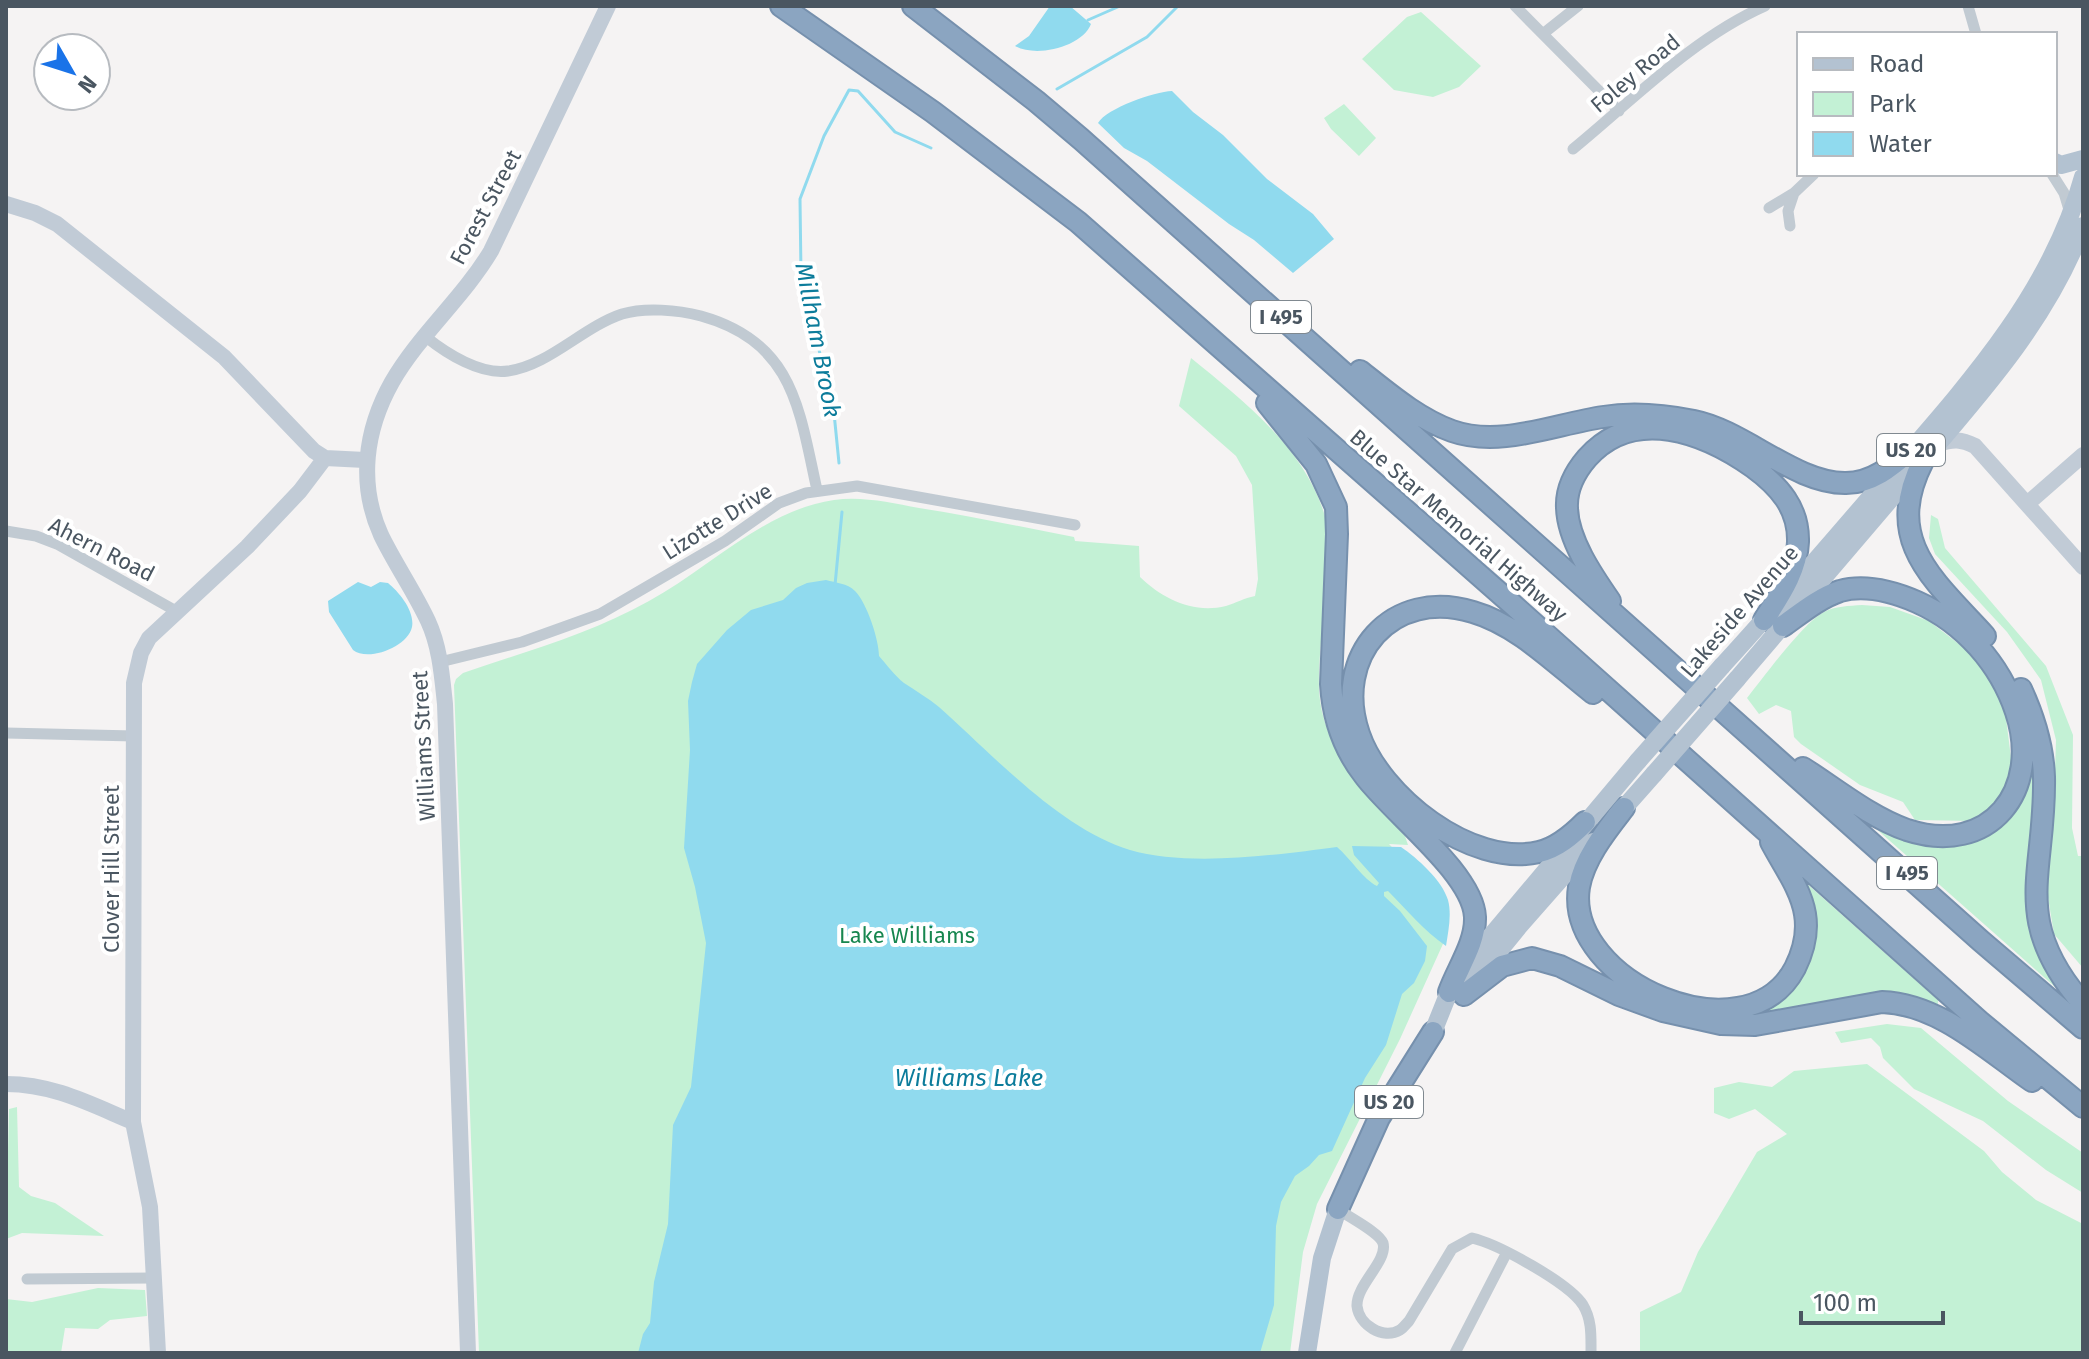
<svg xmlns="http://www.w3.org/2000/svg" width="2089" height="1359" font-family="'Fira Sans',sans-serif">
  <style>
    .green { fill: #c3f1d5 }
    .water { fill: #90daee }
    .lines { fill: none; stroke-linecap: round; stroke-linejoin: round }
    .stream { stroke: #90daee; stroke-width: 3 }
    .highway-casing { stroke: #7690ad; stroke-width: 24 }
    .street { stroke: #c1cad2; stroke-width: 11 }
    .secondary { stroke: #c1cbd6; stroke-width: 16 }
    .primary { stroke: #b3c2d1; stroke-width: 18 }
    .highway { stroke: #8ba5c1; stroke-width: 20 }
    .primary-bridge { stroke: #b3c2d1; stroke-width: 18 }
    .labels { text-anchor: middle; stroke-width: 8; stroke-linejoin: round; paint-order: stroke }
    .shield { fill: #fff; stroke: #808990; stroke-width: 2 }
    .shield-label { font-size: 20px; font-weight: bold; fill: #4a5661 }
    .street-label { font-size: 22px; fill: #4a5661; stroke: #fff }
    .park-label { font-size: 22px; fill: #17864f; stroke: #fff }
    .water-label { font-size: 24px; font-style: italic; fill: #0c7c9b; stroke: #fff }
  </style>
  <rect width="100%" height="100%" fill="#f5f3f3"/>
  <path class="green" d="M1421,12L1481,66L1459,87L1433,97L1394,90L1362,59L1407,17Z
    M1344,104L1376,138L1359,156L1331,129L1324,118Z
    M1191,358C1244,401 1308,451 1326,520C1331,540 1325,577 1324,599C1323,629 1318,661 1319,691C1323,751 1367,794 1405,836L1408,845L1389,844L1437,895L1447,935L1400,1039L1317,1204L1303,1252L1290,1353H479L454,685L456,679L463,673C527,651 590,634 649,601C710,568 764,510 834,500C863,496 891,503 919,508C971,516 1022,527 1074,537L1075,541L1139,546L1140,577C1163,599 1193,614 1226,606C1236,603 1244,598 1255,596L1258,579L1252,485L1236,456L1179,406Z
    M1931,515L1938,519L1945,548L2046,666L2073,735L2072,828L2078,856H2083V968L2054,934L2044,873L2054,803L2056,740L2041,680L2007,632L1935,554L1929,538Z
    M1862,605L1890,607L1929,621L1977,658L1995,687L2006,718L2013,774L1999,800L1975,821L1915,820L1903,802L1860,785L1801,744L1794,737L1791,711L1776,705L1759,714L1747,698C1763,678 1804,622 1824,612C1835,606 1849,606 1862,605Z
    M2038,766L2034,845L2063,994L1873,826L1875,823L1931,843L2020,802L2030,775Z
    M1805,882L1938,1000V1010L1927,1004L1743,1018L1794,981L1801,885Z
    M1887,1024L1921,1028L2008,1101L2083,1153V1193L2046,1170L1983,1121L1914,1089L1883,1058L1880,1047L1871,1038L1841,1043L1835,1032Z
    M1867,1064L1984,1151L2002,1172L2036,1200L2083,1224V1353H1640V1312L1681,1292L1698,1252L1757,1152L1787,1134L1755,1109L1729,1119L1714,1113V1088L1739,1082L1772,1087L1794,1071Z
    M17,1107L19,1187L31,1196L55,1203L104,1236L22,1233L6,1239L9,1109Z
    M98,1288L145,1290L147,1316L110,1320L98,1329L65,1328L61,1353H6V1299L32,1302Z"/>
  <path class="water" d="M1050,6H1070L1091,24C1082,47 1036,58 1015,46L1029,36Z
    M1172,91L1193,112L1223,135L1267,179L1313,214L1334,239L1293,273L1254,240L1229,224L1147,161L1124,148L1098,123C1107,108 1154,92 1172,91Z
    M826,580C836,583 847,583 855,591C867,603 879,640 879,656C887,665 895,676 904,683C916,691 928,698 939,707C993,755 1060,829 1130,850C1188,867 1277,855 1337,847C1350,858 1364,880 1377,886L1379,883L1354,855L1352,846L1401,847C1417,858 1442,880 1448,900C1452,915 1448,932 1446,946C1424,931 1407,910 1388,891L1384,892V896L1400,911L1427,946L1425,961L1414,983L1402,994L1386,1045L1365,1078L1332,1151L1319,1155L1309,1166L1295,1176L1281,1202L1276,1226L1274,1305L1260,1353H638L643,1334L650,1323L654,1282L668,1224L673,1125L691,1087L706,943L695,887L684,848L690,750L688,701L692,682L697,664L727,630L751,610L783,600L796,588L807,583Z
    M358,582L371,587L380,582L388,583C399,592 415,611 412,627C408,647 368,662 353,650L329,612L328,601Z"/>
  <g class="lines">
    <path class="stream" d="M1088,20L1120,6
      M1057,89L1147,37L1178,6
      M839,463L834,413L801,274L800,199L824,136L849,90L858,91L895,132L931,148
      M835,585L842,512"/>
    <defs>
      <path id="highway" d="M781,6L933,112L1078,222L1512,604L1979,1021L2083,1107
        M913,6L1036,101L1081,139L1981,941L2083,1028
        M1360,371C1388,393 1418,419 1452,431C1500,448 1555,424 1603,417C1633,412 1664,415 1694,421C1744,431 1796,484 1846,483C1874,483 1894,464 1914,447
        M1267,403L1316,464L1336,507L1337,534L1331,684C1333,717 1343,748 1364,775C1391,812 1473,873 1475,917C1476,943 1457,969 1449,992
        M1923,461C1882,541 1934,580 1985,636
        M1610,601C1592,575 1568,540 1567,508C1566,489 1575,472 1587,458C1634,405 1705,433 1753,467C1779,486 1799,508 1798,542C1797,571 1779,596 1764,620
        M1783,626C1800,614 1819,598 1840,591C1865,584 1894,592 1917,602C1964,623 2000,664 2016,712C2042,790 1990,857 1907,830C1870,817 1836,789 1803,768
        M2021,689C2034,717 2043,746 2044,777C2046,873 2009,919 2083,1004
        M1624,808C1607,830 1584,858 1579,887C1564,982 1746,1061 1795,968C1803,952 1808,932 1805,914C1801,889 1783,865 1771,842
        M1585,822C1572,835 1557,848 1539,852C1471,868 1380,796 1359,734C1332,656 1392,587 1473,612C1518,625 1557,665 1593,693
        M1464,995L1502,966L1532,958L1560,966L1619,995L1663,1011L1721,1024L1755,1025L1882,1002C1939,1004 1986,1049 2032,1081
        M1338,1209L1379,1118L1433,1032"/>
    </defs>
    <use href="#highway" class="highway-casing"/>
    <path class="street" d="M1515,6L1619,111
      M1968,6L1976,34
      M1544,33L1578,6
      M1573,149C1634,99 1693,38 1765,6
      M2052,174L2064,193L2070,213
      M1769,208L1794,193L1814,174
      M1790,226L1788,211L1794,193
      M426,337C447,354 481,375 508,371C548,366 583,327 622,314C645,307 678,310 701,316C794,342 799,409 817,490
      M6,531L36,536L57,544L176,611
      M440,662L522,642L600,614L725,541L779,503L806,493L857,486L1075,525
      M6,733L134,736
      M1338,1209C1348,1217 1379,1232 1383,1243C1388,1261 1356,1285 1357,1306C1359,1325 1383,1340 1400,1330C1403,1328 1406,1324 1409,1321L1452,1249L1472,1238C1498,1244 1569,1283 1583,1305C1592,1320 1591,1336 1591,1353
      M27,1279L153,1278
      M1455,1353L1506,1254"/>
    <path class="secondary" d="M6,204L35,213L57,224L224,357L314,451L325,458L365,460
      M1938,444C1953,439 1961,439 1975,446L2083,567
      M2027,504L2083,455
      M6,1084C53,1084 90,1104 133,1122
      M158,1353L150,1207L133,1122L134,683L141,653L149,638L247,547L300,491L325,458
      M468,1353L445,704C442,676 440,647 428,621C414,591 395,564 381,535C358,484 365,430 392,382C419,335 463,298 491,251L608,6"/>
    <path class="primary" d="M2055,162L2061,165L2083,159
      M1722,666C1778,605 1832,542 1886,479C1964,389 2050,296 2083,177
      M1737,679C1795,611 1853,543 1911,475C1977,398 2047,322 2083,226
      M1616,817L1654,774
      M1472,984L1520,925L1593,842
      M1433,1032L1449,992L1475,955L1638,761
      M1307,1353L1322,1258L1338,1209"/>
    <use href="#highway" class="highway"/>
    <path class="primary-bridge" d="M1638,761L1722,666
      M1654,774L1737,679"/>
  </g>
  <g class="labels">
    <g class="shield">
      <rect x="1251" y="301" width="60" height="32" rx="6"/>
      <rect x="1877" y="434" width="68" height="32" rx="6"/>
      <rect x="1877" y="857" width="60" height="32" rx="6"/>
      <rect x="1355" y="1086" width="68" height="32" rx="6"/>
    </g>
    <g class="shield-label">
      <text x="1281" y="324">I 495</text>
      <text x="1911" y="457">US 20</text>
      <text x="1907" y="880">I 495</text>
      <text x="1389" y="1109">US 20</text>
    </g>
    <g class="street-label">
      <text transform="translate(1635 73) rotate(-40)" y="8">Foley Road</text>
      <text transform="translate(485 207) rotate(-62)" y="8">Forest Street</text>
      <text transform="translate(717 521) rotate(-32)" y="8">Lizotte Drive</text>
      <text transform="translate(1459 525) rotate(41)" y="8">Blue Star Memorial Highway</text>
      <text transform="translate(102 549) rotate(27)" y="8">Ahern Road</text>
      <text transform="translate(1739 611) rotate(-49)" y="8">Lakeside Avenue</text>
      <text transform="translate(423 746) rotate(-93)" y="8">Williams Street</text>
      <text transform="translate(111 869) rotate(-90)" y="8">Clover Hill Street</text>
    </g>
    <g class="park-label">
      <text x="907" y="943">Lake Williams</text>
    </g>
    <g class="water-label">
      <text transform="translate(818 340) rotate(79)" y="8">Millham Brook</text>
      <text x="969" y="1086">Williams Lake</text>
    </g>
  </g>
  <rect width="2089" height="1359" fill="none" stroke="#4a5661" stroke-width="16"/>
  <rect x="1797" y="32" width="260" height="144" fill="#ffffff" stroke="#b7bbc0" stroke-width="2"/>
  <rect x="1813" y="58" width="40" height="12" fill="#b3c2d1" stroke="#b7bbc0" stroke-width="2"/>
  <text x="1869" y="72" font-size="24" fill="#4a5661">Road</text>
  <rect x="1813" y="92" width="40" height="24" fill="#c3f1d5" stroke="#b7bbc0" stroke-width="2"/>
  <text x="1869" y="112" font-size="24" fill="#4a5661">Park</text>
  <rect x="1813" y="132" width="40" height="24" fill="#90daee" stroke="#b7bbc0" stroke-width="2"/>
  <text x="1869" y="152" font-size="24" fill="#4a5661">Water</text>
  <g transform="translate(72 72) rotate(129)"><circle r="38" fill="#ffffff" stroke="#b7bbc0" stroke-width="2"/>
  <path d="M0-6L14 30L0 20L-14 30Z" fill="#1a73e8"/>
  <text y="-12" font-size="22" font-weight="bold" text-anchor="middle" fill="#4a5661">N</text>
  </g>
  <path d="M1801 1311v12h142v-12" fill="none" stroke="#4a5661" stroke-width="4"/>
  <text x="1813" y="1311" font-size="24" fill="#4a5661" stroke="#ffffff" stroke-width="6" paint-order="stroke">100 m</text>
</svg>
